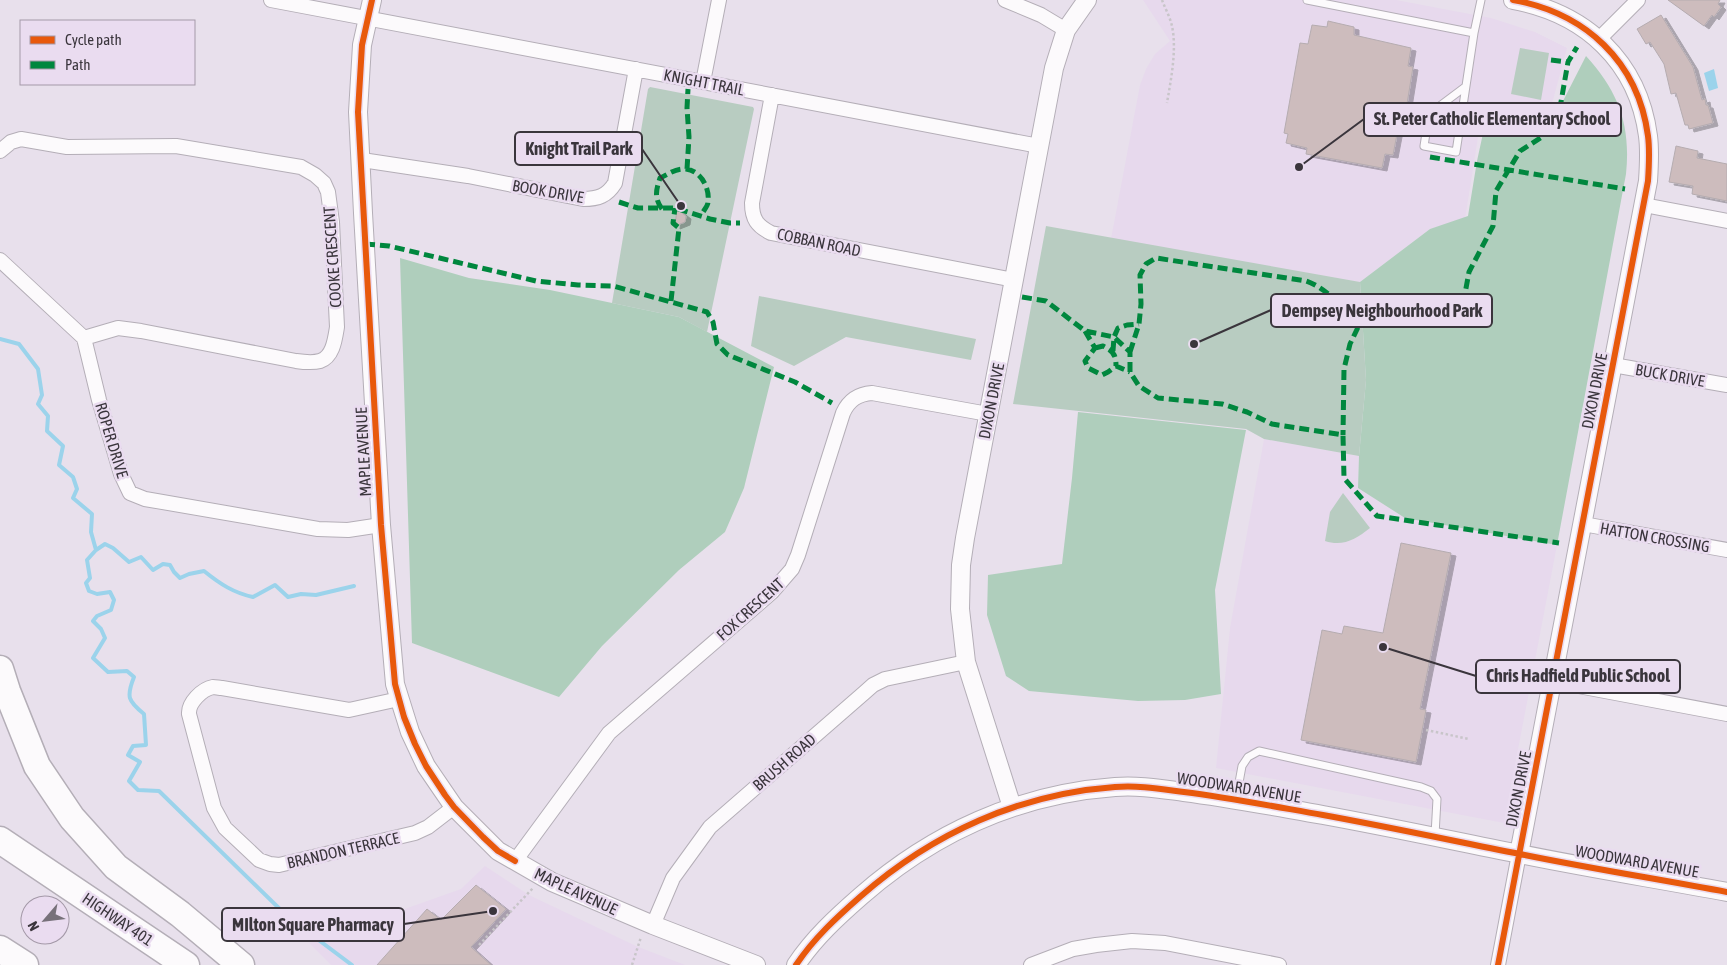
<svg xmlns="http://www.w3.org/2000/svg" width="1727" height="965" font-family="'Asap Condensed',sans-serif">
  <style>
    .built { fill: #e7d9ed }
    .green { fill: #b8ccc1 }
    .forest { fill: #afcebc }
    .water { fill: #9bd3eb }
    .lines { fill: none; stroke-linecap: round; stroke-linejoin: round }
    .stream { stroke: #9bd3eb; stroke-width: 4 }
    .building { fill: #cdbcbd; stroke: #b5acb0; filter: url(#shadow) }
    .service-casing { stroke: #b4aeb7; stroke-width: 9 }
    .minor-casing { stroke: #b4aeb7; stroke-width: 16 }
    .tertiary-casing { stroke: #b4aeb7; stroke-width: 20 }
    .motorway-casing { stroke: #b4aeb7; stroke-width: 29 }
    .path { stroke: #c8c5c9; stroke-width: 2.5; stroke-dasharray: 2.5 2.5; stroke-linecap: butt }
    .service { stroke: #fcfafc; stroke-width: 7 }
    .minor { stroke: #fcfafc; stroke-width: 14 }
    .tertiary { stroke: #fcfafc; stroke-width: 18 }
    .motorway { stroke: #fcfafc; stroke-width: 26 }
    .quiet { stroke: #00873e; stroke-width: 5; stroke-dasharray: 10 5; stroke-linecap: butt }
    .cycleway-casing { stroke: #eadcf0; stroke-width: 9 }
    .cycleway { stroke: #e8590c; stroke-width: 6 }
    .labels { text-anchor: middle; stroke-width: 5; stroke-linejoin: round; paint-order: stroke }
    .street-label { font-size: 16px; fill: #3a353c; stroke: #eadcf0 }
    .leader { fill: none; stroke: #3a353c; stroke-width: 2 }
    .callout-dot { fill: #3a353c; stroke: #eadcf0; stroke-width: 2 }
    .callout { fill: #eadcf0; stroke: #3a353c; stroke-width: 2 }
    .callout-label { font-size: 18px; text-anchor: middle; font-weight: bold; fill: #3a353c }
  </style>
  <defs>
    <filter id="shadow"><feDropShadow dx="5" dy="3" stdDeviation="0" flood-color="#0004"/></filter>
  </defs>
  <rect width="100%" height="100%" fill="#e8e0ec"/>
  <path class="built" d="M1143,0H1396L1491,18L1535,32L1567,48L1549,115L1483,106L1465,219L1430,229L1360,282L1111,239L1140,85L1146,69L1155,54L1170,41Z
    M1264,439L1359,456L1358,488L1405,518L1557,545L1504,823L1216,768L1230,628Z
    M485,866L529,895L636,946L685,965H331L309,943L461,889Z"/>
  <path class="green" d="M1520,48L1549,53L1541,100L1511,94Z
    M650,87L753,107L754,109L707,332L679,317L612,303L648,89Z
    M1046,226L1360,282L1366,380L1359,456L1264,439L1246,429L1013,404Z
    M759,296L976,339L971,360L846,337L794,366L751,346Z
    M1343,493L1370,528C1356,539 1343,547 1325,541L1330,512Z"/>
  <path class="forest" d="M1586,56C1619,92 1631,126 1626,174L1557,545L1405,518L1358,488L1359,456L1366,380L1360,282L1430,229L1468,216L1477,161L1487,115L1563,101Z
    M400,258L469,278L550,290L679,317L774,367L744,488L725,532L679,570L602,646L559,697L412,643Z
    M1078,412L1246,430L1215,590L1221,694L1185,700L1138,701L1029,691L1006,676L987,615L988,575L1062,564L1072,478Z"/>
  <path class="water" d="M1714,69L1718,88L1709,91L1704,73Z"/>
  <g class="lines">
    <path class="stream" d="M0,339L19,344L38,369L42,395L38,404L48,416L47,431L63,446L59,465L73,477L77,489L73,498L92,514L91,532L96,550L87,560L90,578L86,583L89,591L97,594L110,592L114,600L111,610L97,616L93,621L101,629L105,638L93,658L108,672L127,671L134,677C126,697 128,701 144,714L146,745L133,746L128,755L140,762L129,781L138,790L159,791L288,917L352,965
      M96,550L105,544L113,548L129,562L141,557L153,570L163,564L170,565L174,572L180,578L189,574L204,571C220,584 234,593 253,597L275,585L288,597L301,594L316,595L354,586"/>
  </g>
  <path class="building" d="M1668,0H1720L1718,4L1721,7L1714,17L1712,15L1704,26Z
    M1661,15L1693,67L1702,100L1705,99L1706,105H1708L1713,123L1689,129L1688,125H1685L1676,93L1671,94L1664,64L1650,42L1646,44L1637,29Z
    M1328,21L1354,27V35L1411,48L1408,66L1413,67L1407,104L1403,103L1393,155L1385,154L1382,168L1306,154L1307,148L1286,143L1288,134L1284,133L1300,43L1308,44L1312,25L1327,27Z
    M1676,146L1698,151L1697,158L1727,164V201L1692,194L1693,186L1669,182Z
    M677,209L686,216L685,222L675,226Z
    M1401,543L1451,553L1420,709L1426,710L1416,762L1301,740L1322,630L1342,634L1344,626L1383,633Z
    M476,885L506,909L471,947L491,965H377L427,909L441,920Z"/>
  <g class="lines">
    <defs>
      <path id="service" d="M1307,0L1474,33
        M1465,87L1429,114L1424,146L1456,152L1474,33L1481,0
        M1236,799L1242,766L1248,757L1259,751L1421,787L1431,791L1437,799L1435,835"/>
      <path id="minor" d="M271,0L1039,146
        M1005,0L1041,15L1066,30
        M1599,39L1638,0
        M703,82L719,0
        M772,95L752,203C752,219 757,226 771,233L1014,280
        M0,151L11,142L21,139L67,147L176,146L301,167L315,175L324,183L328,192L332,222L337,327C335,339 333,357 320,361C313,363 303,362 296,361L141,331L118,328L84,338
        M362,160L468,176L583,199C598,199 607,196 615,183L636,69
        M1644,205L1727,221
        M0,260L84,338L99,400L121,474L130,493L145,499L318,529L348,530L381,525
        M1613,365L1727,385
        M1583,524L1727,550
        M1552,681L1727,714
        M399,699L349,710L222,688C219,688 216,687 213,687C202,689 188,703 189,714L214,808L225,828L259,860L270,864L279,865L415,833L428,827L454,807
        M515,861L609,733L772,592L792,569L798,555L843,413C849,400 858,394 872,393L988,414
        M653,925L673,878L710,827L864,693L873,685L885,679L966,662
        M1031,965L1073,949L1096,945L1132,941L1165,943L1279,965
        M1498,965L1519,854"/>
      <path id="tertiary" d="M372,0L362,45L358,112L363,213L381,525L395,684L410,732L426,766L454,807L498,851L552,882L653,925L756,965
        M1513,0C1585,13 1638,61 1648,136C1650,151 1649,166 1648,181L1519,854
        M1012,807L966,662L960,609L961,565L965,538L1054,68L1066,30L1087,0
        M796,965C814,938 837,917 861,896C933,833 1019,794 1115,787C1138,785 1161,789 1184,792C1231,798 1277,807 1323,815C1389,827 1454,841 1520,854C1588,868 1658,879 1727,892"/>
      <path id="motorway" d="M0,669L7,691L37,766L72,818L116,867L180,914L241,965
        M0,840L186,965
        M0,949L25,965"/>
    </defs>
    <use href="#service" class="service-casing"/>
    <use href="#minor" class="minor-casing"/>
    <use href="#tertiary" class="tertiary-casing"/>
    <use href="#motorway" class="motorway-casing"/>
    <path class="path" d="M1162,0C1165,8 1170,17 1172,26C1177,50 1171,79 1167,103
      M1426,730L1469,739
      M479,945L533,888
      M632,965L641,937"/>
    <use href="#service" class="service"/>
    <use href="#minor" class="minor"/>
    <use href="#tertiary" class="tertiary"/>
    <use href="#motorway" class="motorway"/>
    <path class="quiet" d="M1551,60L1568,62
      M1430,157L1625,189
      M687,169L689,137L687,108L688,89
      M619,202L638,208H675L710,219L730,223H740
      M662,209C654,198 656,190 660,178C669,174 676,168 686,169C701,171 710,188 708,202C708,206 703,211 701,216
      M365,244L389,246L536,281L578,285L613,286L707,312L713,322L717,344L728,355L795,382L832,403
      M1022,297L1046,301L1085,331L1114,337L1130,352V372L1139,386L1158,398L1222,404L1247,412L1272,424L1343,435L1344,478L1377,516L1559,543
      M671,301L679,228L673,223L675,208
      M1361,321L1395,323L1428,320L1451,311L1464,299L1469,272L1493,226L1496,191L1520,151L1542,137L1554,125L1561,102L1568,62L1577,47
      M1085,331L1095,348L1085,361L1088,368L1102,375L1108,372L1116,366L1130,372
      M1095,348L1103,346C1113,351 1116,354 1116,366
      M1113,351L1114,337L1118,328L1127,325L1139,324
      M1130,352L1139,324L1141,304L1140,275L1146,264L1156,258L1306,281C1327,288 1343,309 1361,321L1350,344L1344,369L1343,435"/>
    <defs>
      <path id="cycleway" d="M372,0L362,45L358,112L381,525L395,684L404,717L415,744L426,766L445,795L454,807L483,837L498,851L515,861
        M796,965C814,938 837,917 861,896C933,833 1019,794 1115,787C1138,785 1161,789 1184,792C1231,798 1277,807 1323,815C1389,827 1454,841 1520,854C1588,868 1658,879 1727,892
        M1498,965L1648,181C1649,166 1650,151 1648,136C1638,61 1585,13 1513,0"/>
    </defs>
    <use href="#cycleway" class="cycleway-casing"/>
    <use href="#cycleway" class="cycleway"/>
  </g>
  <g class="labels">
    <g class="street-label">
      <text transform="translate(704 82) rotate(11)" y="6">KNIGHT TRAIL</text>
      <text transform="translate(548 191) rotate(10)" y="6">BOOK DRIVE</text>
      <text transform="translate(819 242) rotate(12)" y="6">COBBAN ROAD</text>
      <text transform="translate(332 257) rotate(-94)" y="6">COOKE CRESCENT</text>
      <text transform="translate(1670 375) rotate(10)" y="6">BUCK DRIVE</text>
      <text transform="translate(1594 391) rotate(-79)" y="6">DIXON DRIVE</text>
      <text transform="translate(991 401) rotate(-79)" y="6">DIXON DRIVE</text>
      <text transform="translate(112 440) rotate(73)" y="6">ROPER DRIVE</text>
      <text transform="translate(363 452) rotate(-93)" y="6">MAPLE AVENUE</text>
      <text transform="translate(1655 537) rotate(10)" y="6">HATTON CROSSING</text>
      <text transform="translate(750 609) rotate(-42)" y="6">FOX CRESCENT</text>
      <text transform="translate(784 762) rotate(-41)" y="6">BRUSH ROAD</text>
      <text transform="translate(1239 787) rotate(9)" y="6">WOODWARD AVENUE</text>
      <text transform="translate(1518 789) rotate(-79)" y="6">DIXON DRIVE</text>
      <text transform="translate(343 850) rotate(-13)" y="6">BRANDON TERRACE</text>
      <text transform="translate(1637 861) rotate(10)" y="6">WOODWARD AVENUE</text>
      <text transform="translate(576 891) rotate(25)" y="6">MAPLE AVENUE</text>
      <text transform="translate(118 919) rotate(34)" y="6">HIGHWAY 401</text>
    </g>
  </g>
  <path class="leader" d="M1299 167L1364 119M681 206L642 149M1194 344L1271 310M1383 647L1476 676M493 911L404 924"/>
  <g class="callout-dot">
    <circle cx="1299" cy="167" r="5"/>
    <circle cx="681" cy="206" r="5"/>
    <circle cx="1194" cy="344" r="5"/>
    <circle cx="1383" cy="647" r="5"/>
    <circle cx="493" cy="911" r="5"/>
  </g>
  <g class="callout">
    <rect x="1364" y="103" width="257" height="33" rx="5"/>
    <rect x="515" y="132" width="127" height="33" rx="5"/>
    <rect x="1271" y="294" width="221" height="33" rx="5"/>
    <rect x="1476" y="660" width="204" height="33" rx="5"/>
    <rect x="222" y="908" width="182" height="33" rx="5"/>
  </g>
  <g class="callout-label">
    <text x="1492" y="125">St. Peter Catholic Elementary School</text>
    <text x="579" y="155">Knight Trail Park</text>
    <text x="1382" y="317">Dempsey Neighbourhood Park</text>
    <text x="1578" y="682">Chris Hadfield Public School</text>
    <text x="313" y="931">MIlton Square Pharmacy</text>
  </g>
  <rect x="20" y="20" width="175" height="65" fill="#eadcf0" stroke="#a499a8"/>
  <rect x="30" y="36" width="25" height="8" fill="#e8590c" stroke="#a499a8"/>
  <text x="65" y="45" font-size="15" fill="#3a353c">Cycle path</text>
  <rect x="30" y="61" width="25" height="8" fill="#00873e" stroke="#a499a8"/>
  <text x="65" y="70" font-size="15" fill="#3a353c">Path</text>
  <g transform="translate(45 920) rotate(242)"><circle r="24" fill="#eadcf0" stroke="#a499a8"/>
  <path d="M0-4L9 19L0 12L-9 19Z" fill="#77717a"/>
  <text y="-8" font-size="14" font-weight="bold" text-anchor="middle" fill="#3a353c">N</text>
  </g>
</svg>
